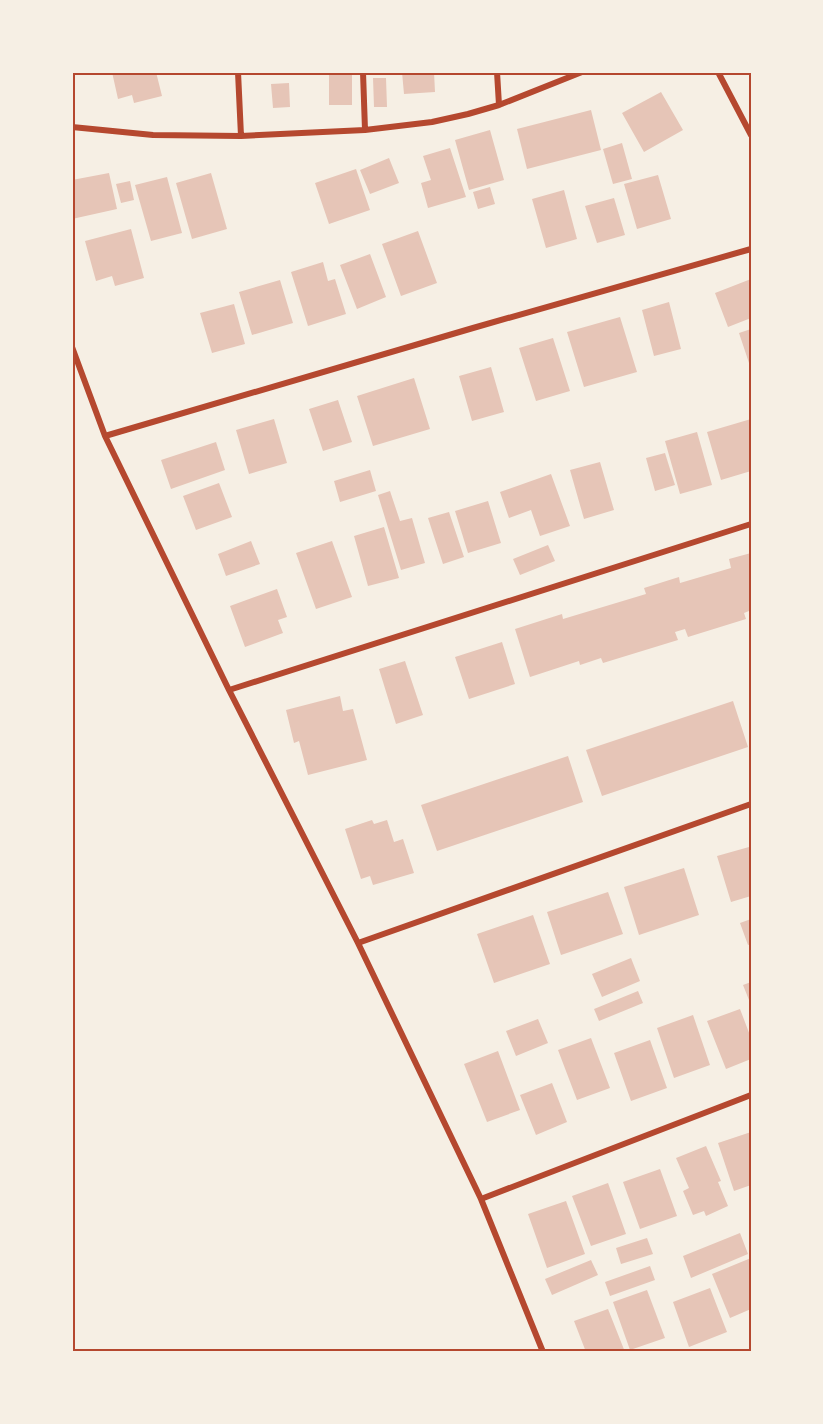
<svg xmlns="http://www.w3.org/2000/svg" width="823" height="1424" font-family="'IBM Plex Sans',sans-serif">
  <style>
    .building { fill: #e6c5b7 }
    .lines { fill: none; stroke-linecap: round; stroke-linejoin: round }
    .minor { stroke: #b5482f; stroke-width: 6 }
    .neatline { fill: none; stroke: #b5482f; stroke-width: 2 }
  </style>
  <rect width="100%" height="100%" fill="#f6efe4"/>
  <path class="building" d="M112,72H156L162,96L134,103L132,95L118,99Z
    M329,72H352V105H329Z
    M402,72H434L435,92L404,94Z
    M373,78H386L387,107H374Z
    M289,83L290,107L273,108L271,84Z
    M661,92L683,130L644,152L622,113Z
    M591,110L601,150L527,169L517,129Z
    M490,130L504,180L469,190L455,140Z
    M622,143L632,179L613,184L603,149Z
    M450,148L466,197L428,208L421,183L431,180L423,156Z
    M389,158L399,183L370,194L360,170Z
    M356,169L370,210L329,224L315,183Z
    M109,173L117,209L72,219V180Z
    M211,173L227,229L192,239L176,183Z
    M658,175L671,219L637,229L624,184Z
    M167,177L182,233L151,241L135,185Z
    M130,181L134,200L121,203L116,184Z
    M490,187L495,204L478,209L473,192Z
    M564,190L577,239L546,248L532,199Z
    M614,198L625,235L597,243L585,206Z
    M131,229L144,278L115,286L112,276L96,281L85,241Z
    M418,231L437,283L401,296L382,244Z
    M370,254L386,297L357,309L340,265Z
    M323,262L328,281L335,279L346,314L308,326L291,272Z
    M751,279V318L728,327L715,293Z
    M280,280L293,323L252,335L239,292Z
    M669,302L681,349L654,356L642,310Z
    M234,304L245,344L212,353L200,313Z
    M620,317L637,372L584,387L567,332Z
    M751,329V369L739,333Z
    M553,338L570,391L536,401L519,348Z
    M491,367L504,412L472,421L459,376Z
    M414,378L430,429L373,446L357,396Z
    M338,400L352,442L323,451L309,409Z
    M274,419L287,463L249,474L236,430Z
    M751,419V471L721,480L707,432Z
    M697,432L712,485L680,494L665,441Z
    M216,442L225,470L171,489L161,460Z
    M665,453L675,485L655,491L646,458Z
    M600,462L614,510L584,519L570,470Z
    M370,470L376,491L340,502L334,481Z
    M551,474L570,526L540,536L531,510L509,518L500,492Z
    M219,483L232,517L196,530L183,496Z
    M390,491L400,521L412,518L425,563L401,570L378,495Z
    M488,501L501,543L468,553L455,511Z
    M449,512L464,557L443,564L428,518Z
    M384,527L399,578L368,586L354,536Z
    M251,541L260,564L226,576L218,554Z
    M332,541L352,597L316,609L296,553Z
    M548,545L555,561L520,575L513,559Z
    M751,553V615L749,611L744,613L746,619L688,637L685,629L675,632L678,640L603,663L601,658L580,665L579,661L530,677L515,629L562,614L563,619L646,594L644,588L679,577L680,583L731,568L729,559Z
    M277,589L287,617L278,620L283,633L245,647L230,606Z
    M502,642L515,684L469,699L455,657Z
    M405,661L423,715L396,724L379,669Z
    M340,696L343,711L353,709L367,760L308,775L299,741L294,743L286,710Z
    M733,701L748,747L602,796L586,750Z
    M568,756L583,802L437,851L421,805Z
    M372,820L374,824L387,820L394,842L403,839L414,873L373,885L370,876L361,879L345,829Z
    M749,847L751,854V896L731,902L717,856Z
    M684,868L699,915L639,935L624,887Z
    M608,892L623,934L561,955L547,912Z
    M533,915L550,964L494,983L477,934Z
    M751,919V944L748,945L740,923Z
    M631,958L640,981L602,997L592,974Z
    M751,982V1005L743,985Z
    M638,991L643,1003L599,1021L594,1009Z
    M740,1009L751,1038V1059L726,1069L707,1021Z
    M693,1015L710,1065L674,1078L657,1028Z
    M538,1019L548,1043L516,1056L506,1031Z
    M591,1038L610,1088L577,1100L558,1050Z
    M650,1040L667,1088L631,1101L614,1053Z
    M498,1051L520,1110L487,1122L464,1064Z
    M552,1083L567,1122L536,1135L520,1095Z
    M751,1132V1185L734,1191L718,1143Z
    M706,1146L721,1181L718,1182L728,1206L706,1216L704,1211L693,1215L683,1191L689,1188L676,1158Z
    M660,1169L677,1216L640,1229L623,1182Z
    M608,1183L626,1234L591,1246L572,1196Z
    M566,1201L585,1254L547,1268L528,1214Z
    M740,1233L748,1254L691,1278L683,1256Z
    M647,1238L653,1254L621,1264L616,1248Z
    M751,1258V1309L730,1318L712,1274Z
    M591,1260L598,1275L552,1295L545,1279Z
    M650,1266L655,1280L610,1296L605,1282Z
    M710,1288L727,1332L689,1347L673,1302Z
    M647,1290L665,1338L630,1350L613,1302Z
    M608,1309L625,1352H586L574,1321Z"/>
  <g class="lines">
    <path class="minor" d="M238,72L241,136
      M363,72L365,130
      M497,72L499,105
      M718,72L751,135
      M72,127L153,135L241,136L365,130L432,122L468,114L499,105L582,72
      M72,347L105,436L229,690L358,943L481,1199L543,1352
      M105,436L473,328L751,249
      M229,690L751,524
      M358,943L751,804
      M481,1199L751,1095"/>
  </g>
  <rect width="823" height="1424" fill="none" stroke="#f6efe4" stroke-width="147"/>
  <rect x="74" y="74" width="676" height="1276" class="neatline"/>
</svg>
